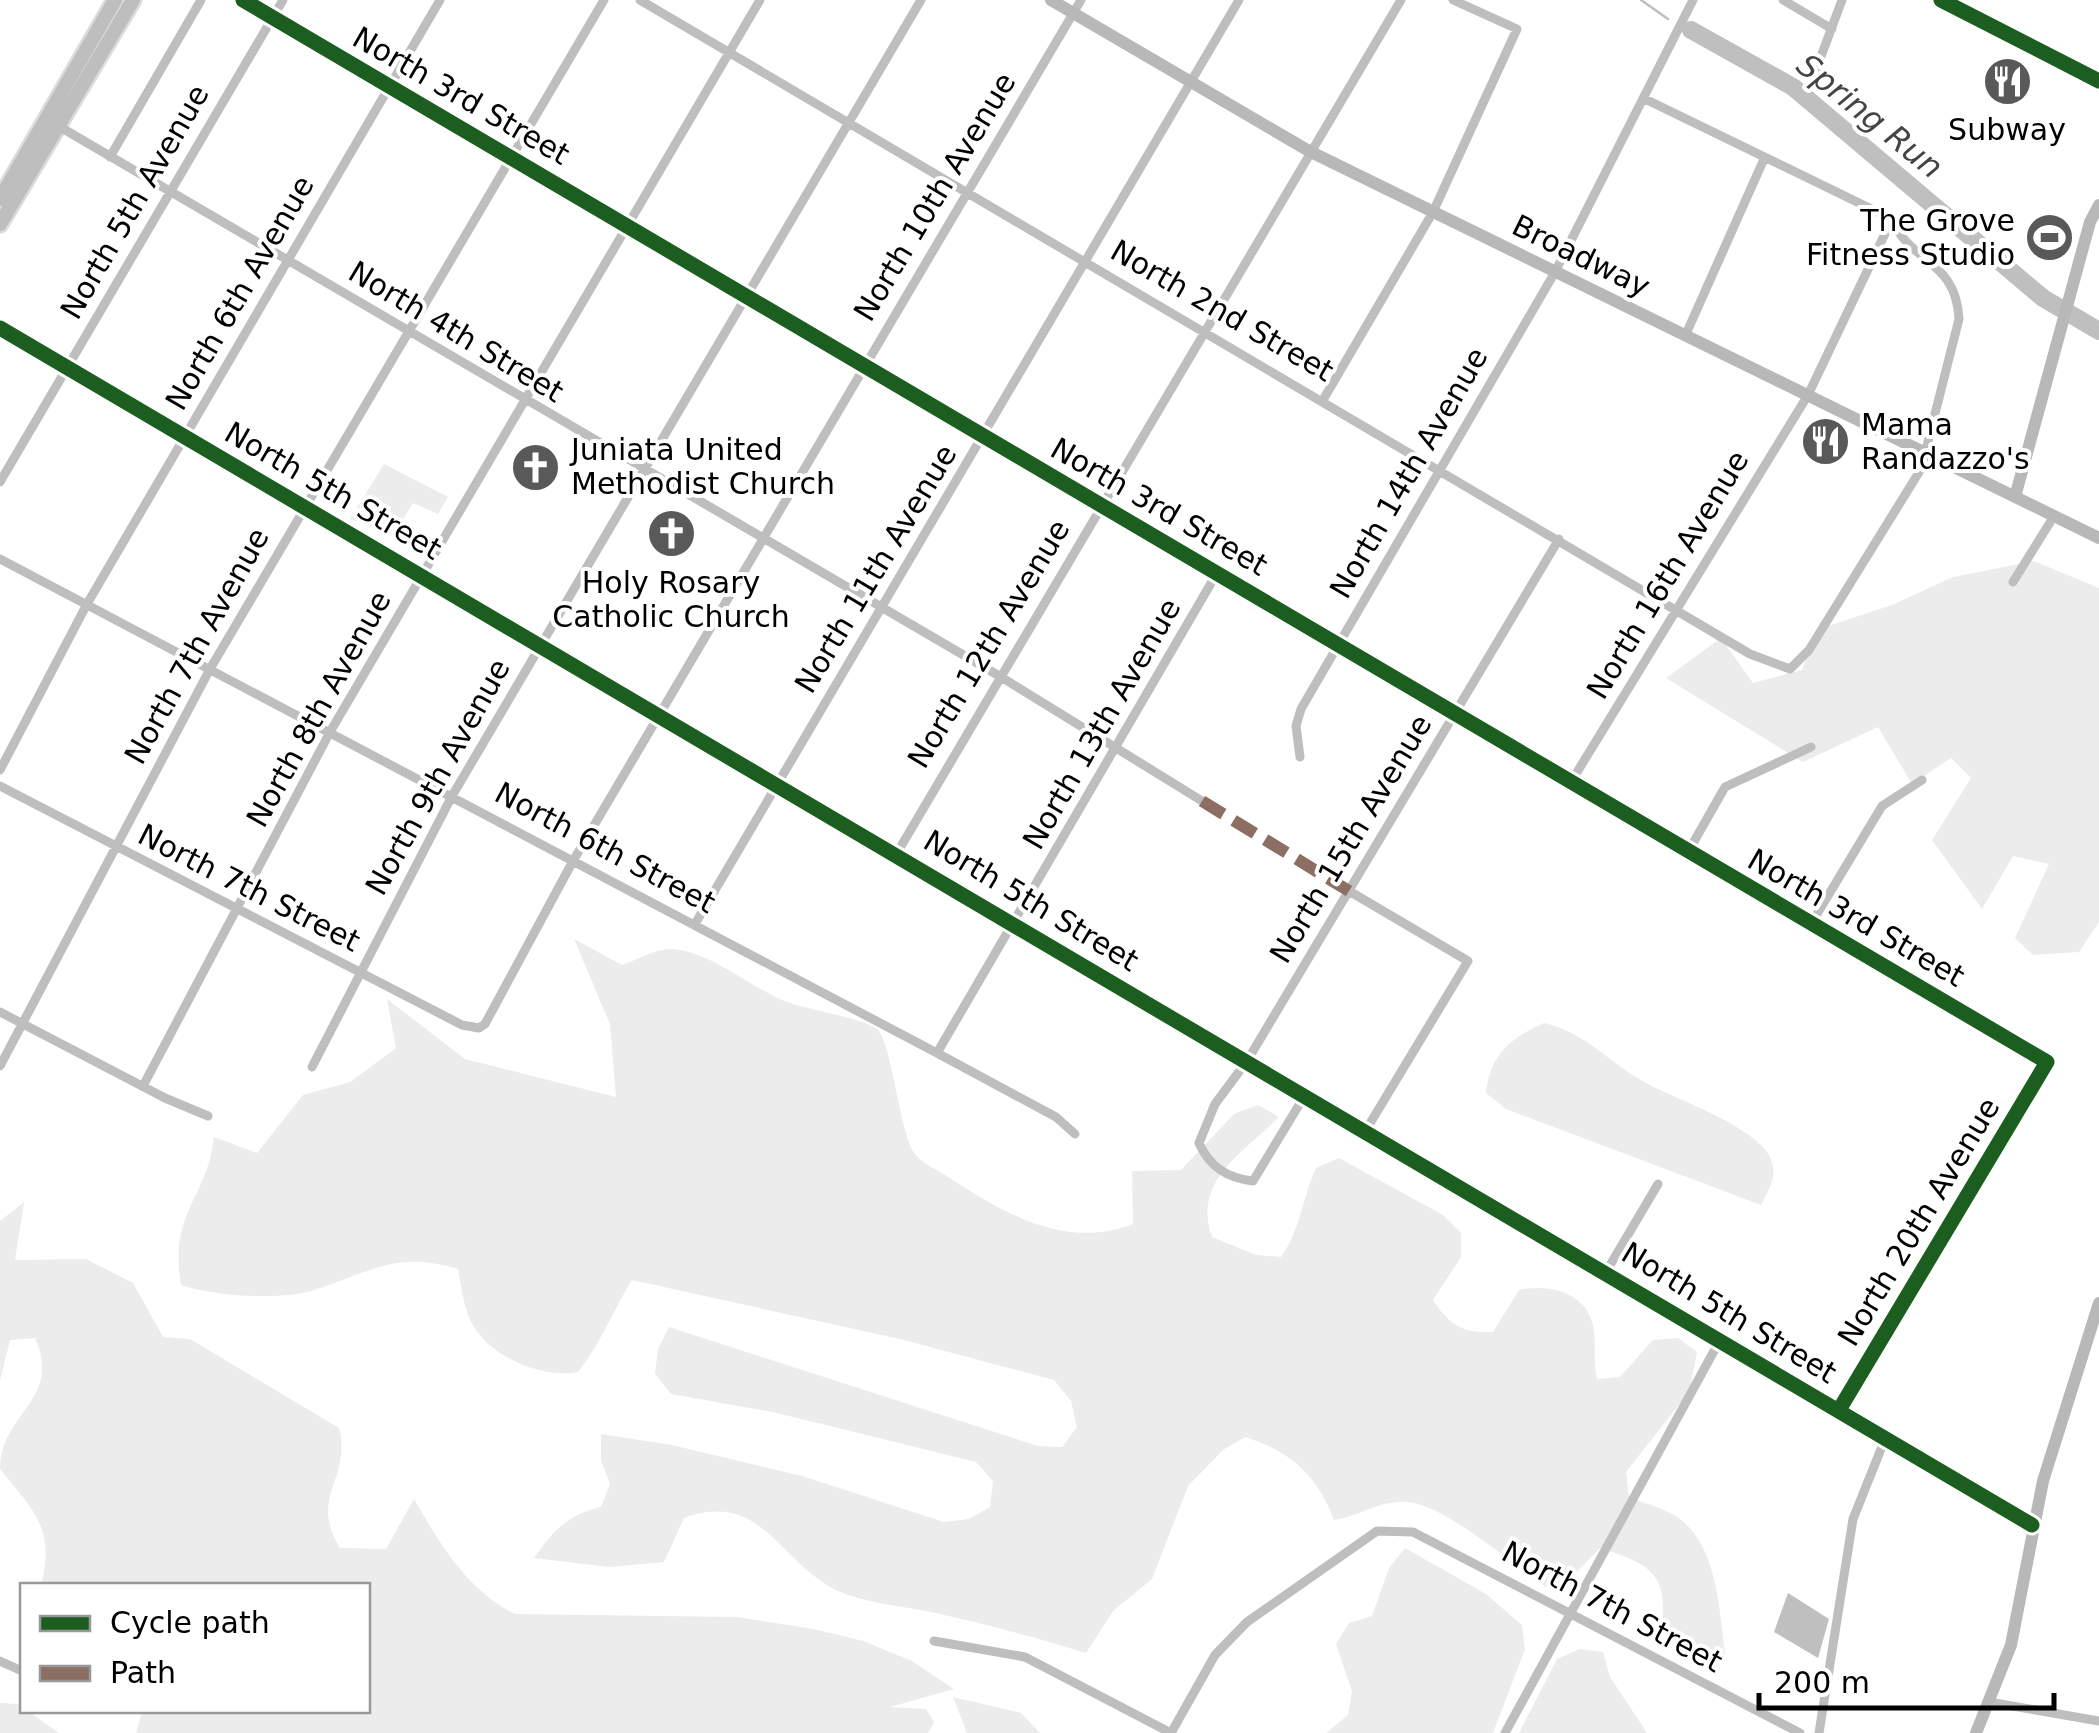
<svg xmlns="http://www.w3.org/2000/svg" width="2099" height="1733" font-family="'DejaVu Sans',sans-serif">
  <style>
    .green { fill: #ececec }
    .water { fill: #bfbfbf }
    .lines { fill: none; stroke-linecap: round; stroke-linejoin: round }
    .stream { stroke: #bfbfbf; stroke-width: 2.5 }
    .river { stroke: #bfbfbf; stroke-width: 18 }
    .primary-casing { stroke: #dbdbdb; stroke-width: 19 }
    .street { stroke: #bebebe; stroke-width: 9 }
    .secondary { stroke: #b8b8b8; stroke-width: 12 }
    .primary { stroke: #bebebe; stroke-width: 14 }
    .quiet { stroke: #8d6e63; stroke-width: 12; stroke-dasharray: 25 12; stroke-linecap: butt }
    .cycleway-casing { stroke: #fff; stroke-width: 21 }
    .cycleway { stroke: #1b5e20; stroke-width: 15 }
    .labels { text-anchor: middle; stroke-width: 8; stroke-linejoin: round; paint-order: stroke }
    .street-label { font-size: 30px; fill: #000; stroke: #fff }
    .poi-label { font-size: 30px; fill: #000; stroke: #fff }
    .water-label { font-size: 32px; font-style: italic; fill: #444; stroke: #fff }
  </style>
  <rect width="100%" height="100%" fill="#fff"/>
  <path class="green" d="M384,464L448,497L438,514L413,503L393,536L350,519Z
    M2034,561L2099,588V922L2079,952L2033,955L2015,938L2049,864L2013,856L1982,909L1932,840L1971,778L1951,758L1912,784L1878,727L1803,762L1666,678L1721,638L1753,683L1802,670L1816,630L1892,605L1953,577Z
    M574,939L622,965C637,960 657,948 672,949C711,952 747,985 782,1000C805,1010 861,1017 877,1029C891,1040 899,1126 913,1151C919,1162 939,1171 950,1178C1004,1214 1068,1250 1133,1224L1132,1171L1181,1170L1234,1114L1258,1105L1279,1117C1242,1154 1192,1181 1212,1237L1256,1255L1281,1257C1301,1229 1302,1198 1316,1168L1339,1158L1443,1215L1461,1233V1257L1433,1300C1450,1326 1463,1333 1493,1332L1519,1290C1550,1283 1589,1293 1594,1330C1596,1347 1593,1362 1597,1379L1620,1377L1653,1340L1678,1338L1697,1352L1689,1392L1626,1472L1629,1497C1643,1503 1660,1507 1674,1515C1717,1540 1719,1608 1725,1653L1705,1669C1631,1642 1687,1600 1645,1567C1633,1558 1614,1553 1600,1548L1571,1578L1546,1587C1513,1565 1447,1506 1408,1502C1383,1499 1359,1516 1334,1520C1318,1476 1290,1451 1245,1437L1223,1450L1188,1486L1152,1579L1113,1611L1086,1653C1034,1637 983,1623 930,1612C899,1605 860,1603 832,1588C775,1556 760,1491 684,1518L664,1562L610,1567L534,1558C554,1530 567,1515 601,1507L610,1484L601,1460V1434L672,1445L802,1476L944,1522L969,1519L990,1507L993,1481L976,1462L773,1412L671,1394L655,1374L658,1349L669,1327L1038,1446L1062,1447L1077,1427L1071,1401L1054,1380L904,1340L632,1280C613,1310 600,1345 578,1372C540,1379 483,1355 468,1315C463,1301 461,1284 458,1269C396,1250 370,1272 314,1290C281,1301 213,1296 181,1285C168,1213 208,1197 214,1137L257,1153L303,1095L350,1082L396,1048L387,999L465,1059L616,1097L610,1024Z
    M1544,1023C1586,1032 1612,1066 1650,1085C1678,1100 1763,1129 1772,1162C1777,1178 1768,1191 1761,1205L1506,1109L1486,1093C1490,1055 1510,1038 1544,1023Z
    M24,1202L15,1260L86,1259L133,1283L163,1337L190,1339L339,1428C352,1481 308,1495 340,1548L386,1549L414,1499C440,1544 467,1590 515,1614L736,1617L814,1629L863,1641L912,1661L954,1689L890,1707L926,1709L934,1722L928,1733H136L141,1715L137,1711L368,1710V1586L41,1585C56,1529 33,1510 0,1469C0,1412 63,1401 35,1338L10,1340L0,1381V1221Z
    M1405,1548L1486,1594L1522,1625L1525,1649L1493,1733H1326L1348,1715L1352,1691L1336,1644L1349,1623L1372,1616L1389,1568Z
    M1580,1649L1603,1652L1610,1677L1647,1733H1519L1557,1659Z
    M953,1697L1021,1713L1040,1733H967Z
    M0,1703L18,1704L59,1733H0Z"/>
  <path class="water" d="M1788,1593L1829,1619L1818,1658L1774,1632Z"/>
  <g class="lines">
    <path class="stream" d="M1641,0L1668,19"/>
    <path class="river" d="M1691,30L1793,87L2043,298L2099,331"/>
    <defs>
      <path id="primary" d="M0,199L115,0
        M0,224L133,0"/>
    </defs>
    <use href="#primary" class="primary-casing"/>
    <path class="street" d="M243,0L2047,1062L1839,1410
      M640,0L1750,654L1790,669L1809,650L1921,469L1959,319C1956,259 1910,264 1892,219
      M1783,0L1832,29
      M1810,86L1842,0
      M1643,98L1892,219
      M55,124L1001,677L1202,801
      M110,157L201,0
      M1686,334L1764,159
      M1323,400L1433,212L1517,29L1453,0
      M0,482L283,0
      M0,559L937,1053L1056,1117L1075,1134
      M2013,582L2054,516
      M1300,757L1296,726L1301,709L1555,272L1693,0
      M0,770L87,604L440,0
      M1571,782L1808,395L1892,219
      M0,786L462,1025L479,1028L485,1024L573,861L1081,0
      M1688,852L1725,787L1811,747
      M897,853L1401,0
      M1349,891L1468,961L1366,1130
      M695,924L1239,0
      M1811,924L1882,806L1922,780
      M0,1012L165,1098L208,1116
      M937,1053L1217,573
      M0,1066L210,669L604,0
      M312,1067L452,796L921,0
      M143,1086L330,732L760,0
      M1305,1095L1253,1181C1227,1178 1210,1167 1199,1143L1215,1104L1247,1061L1559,539
      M1606,1272L1658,1184
      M934,1641L1025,1657L1171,1733
      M0,1661L22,1671
      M1989,1702L2099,1721
      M1171,1733L1215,1655L1247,1622L1377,1531L1413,1532L1800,1733
      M1505,1733L1720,1340
      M1819,1733L1853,1519L1885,1439"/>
    <path class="secondary" d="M1051,0L1309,151L2099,538
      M0,328L2032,1525
      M2015,497L2090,222L2099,205
      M1976,1733L2011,1645L2043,1481L2099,1303"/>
    <use href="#primary" class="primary"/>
    <path class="quiet" d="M1202,801L1349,891"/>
    <defs>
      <path id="cycleway" d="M243,0L2047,1062L1839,1410
        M1941,0L2099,81
        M0,328L2032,1525"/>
    </defs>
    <use href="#cycleway" class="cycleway-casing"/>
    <use href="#cycleway" class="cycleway"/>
  </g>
  <defs>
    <symbol id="restaurant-disc" viewBox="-11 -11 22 22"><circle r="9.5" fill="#595959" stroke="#fff"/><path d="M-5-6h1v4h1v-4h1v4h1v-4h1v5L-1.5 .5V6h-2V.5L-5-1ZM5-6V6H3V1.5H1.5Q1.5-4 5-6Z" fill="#fff"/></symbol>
    <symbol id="stadium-disc" viewBox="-11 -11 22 22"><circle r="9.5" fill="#595959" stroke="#fff"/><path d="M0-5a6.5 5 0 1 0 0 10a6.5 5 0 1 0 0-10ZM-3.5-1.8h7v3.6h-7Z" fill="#fff"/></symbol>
    <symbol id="church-disc" viewBox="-11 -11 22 22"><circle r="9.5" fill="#595959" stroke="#fff"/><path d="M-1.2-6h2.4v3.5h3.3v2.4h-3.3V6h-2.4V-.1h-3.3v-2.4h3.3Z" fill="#fff"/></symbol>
  </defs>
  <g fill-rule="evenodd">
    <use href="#restaurant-disc" x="1980" y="54" width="55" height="55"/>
    <use href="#stadium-disc" x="2022" y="210" width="55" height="55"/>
    <use href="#restaurant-disc" x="1798" y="414" width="55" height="55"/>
    <use href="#church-disc" x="508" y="440" width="55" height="55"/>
    <use href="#church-disc" x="644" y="506" width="55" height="55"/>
  </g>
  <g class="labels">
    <g class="street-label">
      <text transform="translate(461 96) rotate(30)" y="10">North 3rd Street</text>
      <text transform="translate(935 197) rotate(-59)" y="10">North 10th Avenue</text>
      <text transform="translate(135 202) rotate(-60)" y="10">North 5th Avenue</text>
      <text transform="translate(1581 256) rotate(26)" y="10">Broadway</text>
      <text transform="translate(240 293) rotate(-60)" y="10">North 6th Avenue</text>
      <text transform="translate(1222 311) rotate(30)" y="10">North 2nd Street</text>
      <text transform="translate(456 332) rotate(31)" y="10">North 4th Street</text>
      <text transform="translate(1409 473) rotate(-60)" y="10">North 14th Avenue</text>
      <text transform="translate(333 491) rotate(30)" y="10">North 5th Street</text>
      <text transform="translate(1159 507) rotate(30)" y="10">North 3rd Street</text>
      <text transform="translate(876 569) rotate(-59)" y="10">North 11th Avenue</text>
      <text transform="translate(1668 575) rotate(-59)" y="10">North 16th Avenue</text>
      <text transform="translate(989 644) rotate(-59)" y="10">North 12th Avenue</text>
      <text transform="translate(197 646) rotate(-61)" y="10">North 7th Avenue</text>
      <text transform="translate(319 709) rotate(-61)" y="10">North 8th Avenue</text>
      <text transform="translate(1102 724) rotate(-60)" y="10">North 13th Avenue</text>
      <text transform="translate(438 777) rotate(-61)" y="10">North 9th Avenue</text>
      <text transform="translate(1351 839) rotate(-59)" y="10">North 15th Avenue</text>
      <text transform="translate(605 848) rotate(28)" y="10">North 6th Street</text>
      <text transform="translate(249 888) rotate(27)" y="10">North 7th Street</text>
      <text transform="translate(1031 901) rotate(31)" y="10">North 5th Street</text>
      <text transform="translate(1856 918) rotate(30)" y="10">North 3rd Street</text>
      <text transform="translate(1919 1222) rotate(-59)" y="10">North 20th Avenue</text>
      <text transform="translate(1729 1313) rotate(31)" y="10">North 5th Street</text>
      <text transform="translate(1612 1607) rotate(28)" y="10">North 7th Street</text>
    </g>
    <g class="poi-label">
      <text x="2007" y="140">Subway</text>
      <text x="2015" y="231" text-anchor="end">The Grove<tspan x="2015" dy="34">Fitness Studio</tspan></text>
      <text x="1861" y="435" text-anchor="start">Mama<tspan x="1861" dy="34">Randazzo's</tspan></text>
      <text x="571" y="460" text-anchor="start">Juniata United<tspan x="571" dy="34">Methodist Church</tspan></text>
      <text x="671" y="593">Holy Rosary<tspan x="671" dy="34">Catholic Church</tspan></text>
    </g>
    <g class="water-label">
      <text transform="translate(1870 116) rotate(39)" y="11">Spring Run</text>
    </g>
  </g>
  <rect x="20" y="1583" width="350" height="130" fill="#ffffff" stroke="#999999" stroke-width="2.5"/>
  <rect x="40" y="1616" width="50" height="15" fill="#1b5e20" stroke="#999999" stroke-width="2.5"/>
  <text x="110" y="1633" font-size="30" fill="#000000">Cycle path</text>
  <rect x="40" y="1666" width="50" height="15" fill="#8d6e63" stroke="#999999" stroke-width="2.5"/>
  <text x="110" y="1683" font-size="30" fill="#000000">Path</text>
  <path d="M1759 1693v15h295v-15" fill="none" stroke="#000000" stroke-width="5"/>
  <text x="1774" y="1693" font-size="30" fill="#000000" stroke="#ffffff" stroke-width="8" paint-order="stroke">200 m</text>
</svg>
